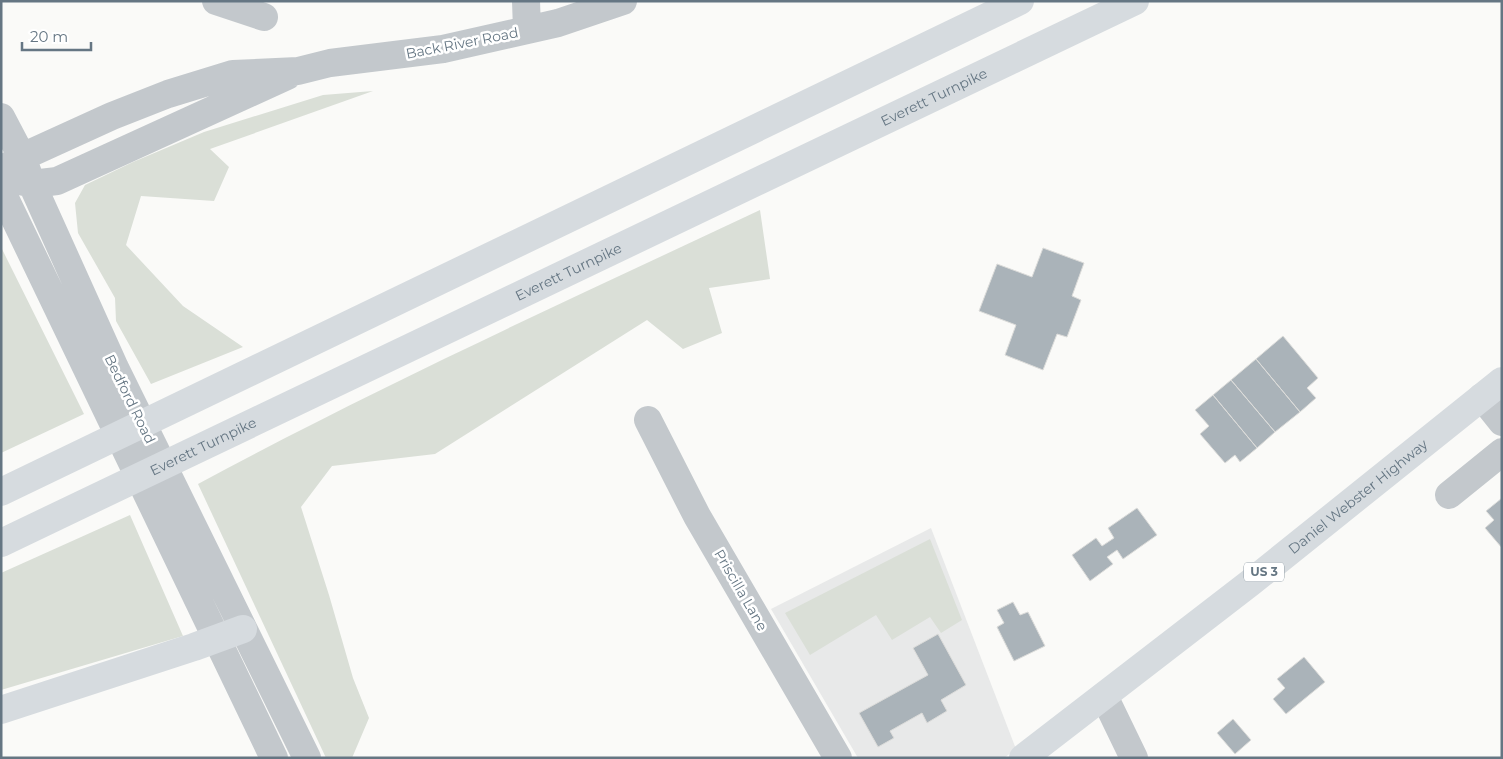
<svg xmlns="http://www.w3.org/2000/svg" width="1503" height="759" font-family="Montserrat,sans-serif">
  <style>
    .built { fill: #e8e9e9 }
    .green { fill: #dadfd7 }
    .building { fill: #aab3b9; stroke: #dcdcda }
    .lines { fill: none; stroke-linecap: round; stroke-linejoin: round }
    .minor { stroke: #c3c8cc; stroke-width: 28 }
    .major { stroke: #d6dbdf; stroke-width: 28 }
    .highway { stroke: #d6dbdf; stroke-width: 28 }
    .labels { text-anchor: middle; stroke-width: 5; stroke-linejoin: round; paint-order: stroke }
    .shield { fill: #fff; stroke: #939fa8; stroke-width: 1 }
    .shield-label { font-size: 12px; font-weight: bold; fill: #657683 }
    .street-label { font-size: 14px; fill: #657683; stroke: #fff }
  </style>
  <rect width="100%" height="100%" fill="#fafaf8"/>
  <path class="built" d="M931,528L1016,749L1004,758H858L771,609Z"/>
  <path class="green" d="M373,91L210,149L229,167L214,201L141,196L126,245L183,306L243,347L151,384L116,321L115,298L78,233L75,203L85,185L133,162L204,132L323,95Z
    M760,210L770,279L709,288L722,333L683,349L647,320L435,454L332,466L301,507L329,595L353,678L369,718L352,758H326L198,484C381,385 571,299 760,210Z
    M1,247L84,414L1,453Z
    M130,515L183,636L1,690V573Z
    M930,539L962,620L941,633L930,617L892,640L876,615L810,655L785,613Z"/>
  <path class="building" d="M1043,248L1084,263L1072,296L1081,300L1067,337L1057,334L1043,370L1005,355L1016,325L979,311L997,264L1032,277Z
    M1283,336L1318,378L1307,388L1316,398L1300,412L1256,359Z
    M1256,359L1300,412L1275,432L1231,380Z
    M1231,380L1275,432L1257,448L1213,395Z
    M1213,395L1257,448L1240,462L1235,455L1225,463L1200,434L1209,426L1195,410Z
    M1502,498V548L1485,528L1494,520L1486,511Z
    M1137,508L1157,535L1123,559L1117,550L1107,557L1113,564L1090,581L1072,555L1096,538L1102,546L1114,538L1108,528Z
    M1013,602L1020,615L1028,612L1045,646L1014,661L997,627L1004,623L997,610Z
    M938,634L966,685L941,700L947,711L927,723L922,713L890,731L894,738L878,747L859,713L928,675L913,648Z
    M1304,657L1325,682L1286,714L1273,699L1285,688L1277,679Z
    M1233,719L1251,740L1235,754L1217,733Z"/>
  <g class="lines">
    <path class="minor" d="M216,1L264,17
      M526,1L527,30
      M1,117L22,157L32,184L115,368L307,758
      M1,171L22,157L112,116L168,94L233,74L298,71L330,63L443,49L558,23L623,1
      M16,180L32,184L57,181L287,76
      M1,190L274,758
      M1482,397L1502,422
      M648,420L697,516L838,758
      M1449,495L1502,452
      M1104,696L1134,758"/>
    <path class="major" id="s1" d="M1023,758L1250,583L1502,381"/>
    <g class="highway">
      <path d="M1,492L1020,1"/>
      <path id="s2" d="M1,543L1135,1"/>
      <path d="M1,710L194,647L243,629"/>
    </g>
  </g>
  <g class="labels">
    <rect class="shield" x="1244" y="562.5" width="40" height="19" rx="4"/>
    <g class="shield-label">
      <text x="1264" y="576">US 3</text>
    </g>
    <g class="street-label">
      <text transform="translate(462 43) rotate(-11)" y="5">Back River Road</text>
      <text dy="5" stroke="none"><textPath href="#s2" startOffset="1034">Everett Turnpike</textPath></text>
      <text dy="5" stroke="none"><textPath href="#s2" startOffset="629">Everett Turnpike</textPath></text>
      <text transform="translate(130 399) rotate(64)" y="5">Bedford Road</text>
      <text dy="5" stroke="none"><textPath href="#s2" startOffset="224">Everett Turnpike</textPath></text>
      <text dy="5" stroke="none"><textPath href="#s1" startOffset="425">Daniel Webster Highway</textPath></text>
      <text transform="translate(741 590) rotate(60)" y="5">Priscilla Lane</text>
    </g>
  </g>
  <rect width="1503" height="759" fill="none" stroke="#657683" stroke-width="5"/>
  <path d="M22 42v8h69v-8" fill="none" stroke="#657683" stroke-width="2.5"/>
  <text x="30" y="42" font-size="15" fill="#657683" stroke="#ffffff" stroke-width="4" paint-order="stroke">20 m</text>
</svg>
